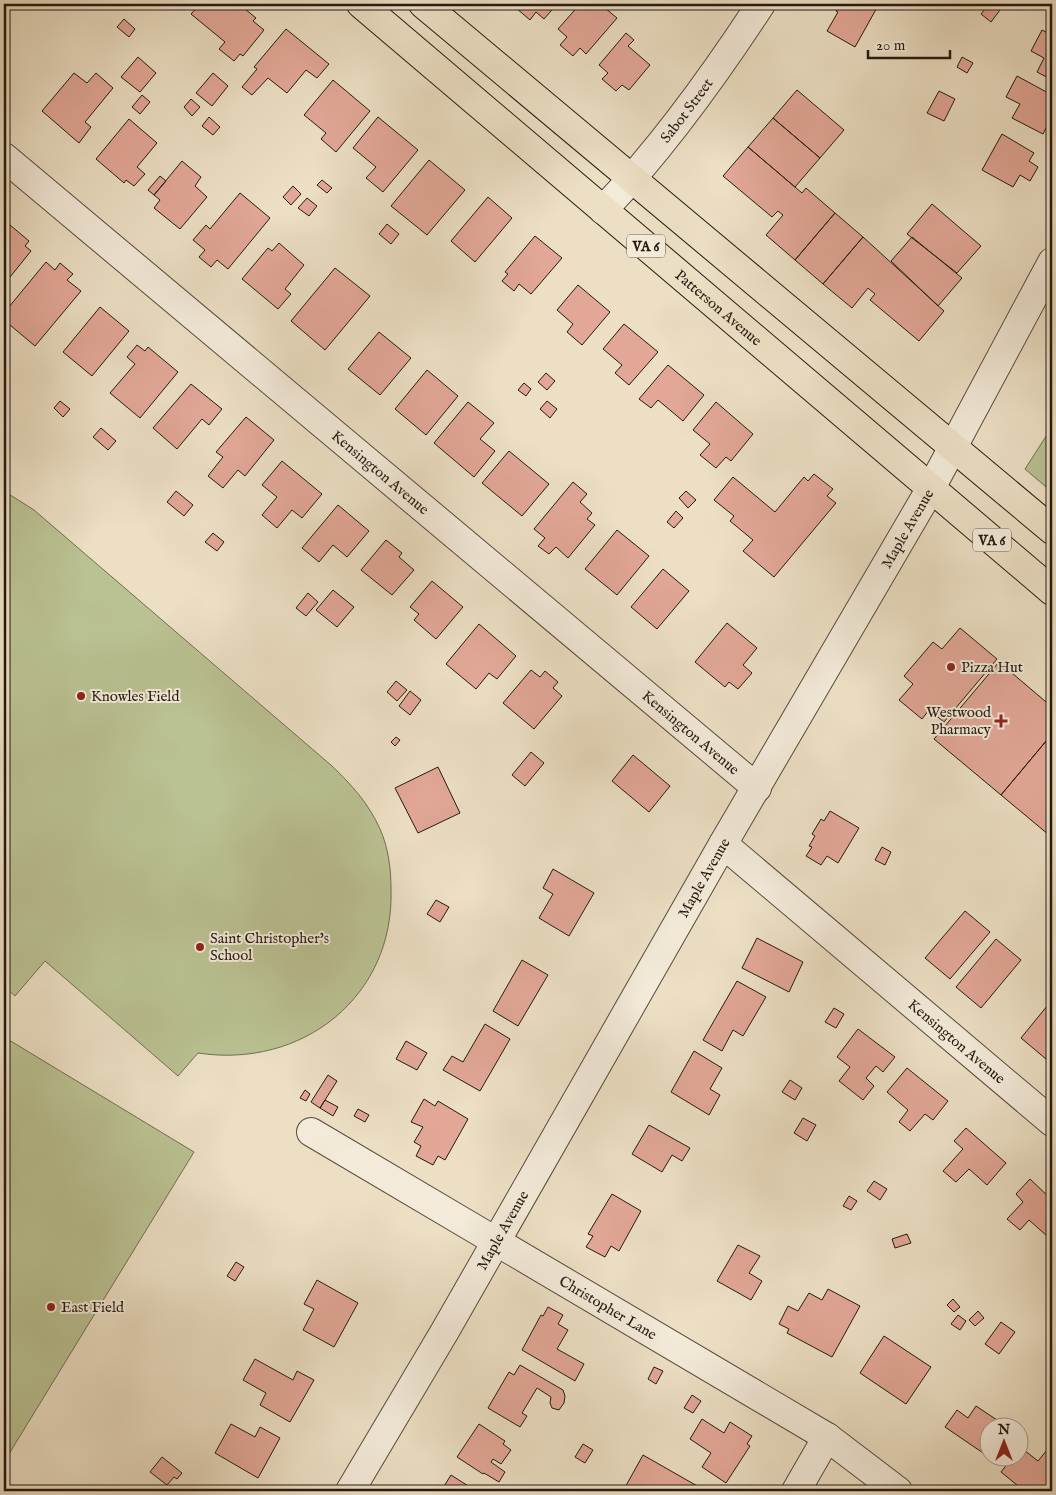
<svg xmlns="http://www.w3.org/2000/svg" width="1056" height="1495" font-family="'IM FELL English',serif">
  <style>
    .green { fill: #bac192; stroke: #6f6e51 }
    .building { fill: #e2a797; stroke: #241a10 }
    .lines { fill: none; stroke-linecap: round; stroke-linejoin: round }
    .minor-casing { stroke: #564b3d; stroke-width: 30 }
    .primary-casing { stroke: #241a10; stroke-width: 30 }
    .minor { stroke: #f3ead9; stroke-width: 28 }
    .primary { stroke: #ecdfc4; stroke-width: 28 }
    .poi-dot { fill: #8f2418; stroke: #f3ead9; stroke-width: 2 }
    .labels { text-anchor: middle; stroke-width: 4; stroke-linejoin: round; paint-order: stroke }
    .shield { fill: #f3ead9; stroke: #62584c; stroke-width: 1 }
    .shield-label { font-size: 14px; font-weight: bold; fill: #241a10 }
    .street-label { font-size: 15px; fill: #241a10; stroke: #f3ead9 }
    .poi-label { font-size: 15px; fill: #241a10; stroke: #f3ead9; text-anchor: start }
  </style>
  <rect width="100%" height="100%" fill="#ecdfc4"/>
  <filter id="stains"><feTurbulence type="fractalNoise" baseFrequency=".004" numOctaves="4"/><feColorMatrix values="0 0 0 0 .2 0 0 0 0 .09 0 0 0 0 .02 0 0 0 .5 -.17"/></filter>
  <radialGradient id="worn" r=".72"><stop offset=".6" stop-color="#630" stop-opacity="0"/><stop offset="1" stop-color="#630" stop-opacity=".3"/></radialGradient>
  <path class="green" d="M1052,427V492L1025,469Z
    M4,491L34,510L332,766C351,784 369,804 380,829C388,847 391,868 391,888C395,997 302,1069 198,1053L178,1076L45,961L15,996L4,986Z
    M4,1037L194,1152L4,1462Z"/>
  <path class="building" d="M200,4H239L256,18L253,21L264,30L243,56L240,54L234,61L219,49L225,42L191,14Z
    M519,4H557L544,19L536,12L530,20L516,8Z
    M580,4H606L608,5L605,8L617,18L586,54L580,48L573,56L560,45L567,37L558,29Z
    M840,4H879L855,47L827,31L838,12L836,11Z
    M989,4H992L1000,10L991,22L981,14Z
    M124,19L135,29L129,37L117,27Z
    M286,29L329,64L317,78L306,70L287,93L268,78L252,95L242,87L257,69L254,67Z
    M1042,30L1052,35V80L1037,72L1044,58L1031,51Z
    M626,33L634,40L628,46L650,65L629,90L622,85L616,91L602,79L608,73L599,65Z
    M138,57L156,73L140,92L121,77Z
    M962,57L973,63L967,73L957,67Z
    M74,73L87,83L96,73L113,88L85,122L91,127L79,143L42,111Z
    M213,73L228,86L212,106L196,93Z
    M1017,76L1052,95V122L1050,120L1043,134L1012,118L1020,104L1006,97Z
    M333,80L370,111L336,152L321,139L326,133L304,115Z
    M797,90L844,130L820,158L773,118Z
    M939,91L955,99L944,121L927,113Z
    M142,95L150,102L140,114L132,107Z
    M191,99L200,107L192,116L184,107Z
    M209,117L220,127L213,135L202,126Z
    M378,117L418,150L383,192L366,178L376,167L353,148Z
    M773,118L820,158L795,187L748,147Z
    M129,119L157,143L137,167L145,174L134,186L126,180L124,183L96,159Z
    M1002,134L1034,153L1029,161L1038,167L1030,181L1020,175L1013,187L982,170Z
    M748,147L802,193L806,188L835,213L795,260L766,235L783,215L778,211L772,217L723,176Z
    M429,160L465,190L427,235L391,206Z
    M182,161L201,177L195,186L207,197L180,229L154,208L160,200L154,195Z
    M160,176L166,181L154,195L148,190Z
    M322,180L332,188L327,193L317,185Z
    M293,186L301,194L291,205L283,197Z
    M240,193L270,218L228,269L217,260L211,267L199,257L205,250L193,240L206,225L210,229Z
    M488,197L512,218L475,262L451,241Z
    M307,198L317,206L309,216L298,208Z
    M932,204L981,246L957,273L907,234Z
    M835,213L863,237L823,284L795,260Z
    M4,220L29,241L25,246L31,251L6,282L4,280Z
    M387,224L399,234L391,244L379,234Z
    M535,236L562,258L531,294L519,284L514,291L502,281L508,274L505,272Z
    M863,237L944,311L919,341L870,300L875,294L868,288L852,308L823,284Z
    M912,237L962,278L938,306L891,261Z
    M279,243L304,265L285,289L291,294L278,309L242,279L268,248L272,251Z
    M46,262L55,270L60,263L73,274L67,280L81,291L35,346L4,320V313Z
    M335,268L370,296L325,350L291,321Z
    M578,285L610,312L582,345L567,332L573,324L557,310Z
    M100,307L129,331L92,376L63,352Z
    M624,324L658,352L629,385L615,373L622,365L603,349Z
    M379,332L411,358L380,395L348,369Z
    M137,345L145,351L148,347L178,372L140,418L110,393L135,364L127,357Z
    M668,365L704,395L683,421L658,400L651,408L639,399Z
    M427,370L458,396L426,435L395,409Z
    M546,373L555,381L547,390L538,382Z
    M524,383L531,389L526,396L518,390Z
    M191,384L222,409L209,425L202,419L177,449L153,428Z
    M60,401L70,409L63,417L54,408Z
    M547,401L557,409L550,418L540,409Z
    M468,402L494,423L480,439L495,451L474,477L434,443Z
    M716,402L753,434L731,461L726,457L716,468L700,455L710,444L693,430Z
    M246,417L274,440L245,476L238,470L223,488L208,476L223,457L216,452Z
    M101,428L116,441L108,450L93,437Z
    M509,451L549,484L522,516L482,483Z
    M282,461L322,494L302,518L292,510L277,528L262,515L277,497L262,485Z
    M814,474L833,489L827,496L836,503L774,577L743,551L753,540L730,521L734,516L714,500L733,477L775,512L804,477L808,481Z
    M573,482L587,494L580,502L592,513L587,519L595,525L568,558L556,547L549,554L538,546L545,538L534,529Z
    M176,491L193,505L184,516L167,502Z
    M686,491L696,500L688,508L679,498Z
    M338,505L369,531L347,557L333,545L319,562L302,548Z
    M676,511L683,518L674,528L667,522Z
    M617,530L649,556L617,595L585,569Z
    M213,533L224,542L217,551L205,542Z
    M386,540L402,553L399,557L414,570L392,595L361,570Z
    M663,569L689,591L657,629L631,607Z
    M432,581L463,607L436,639L414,620L419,614L410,607Z
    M333,590L354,607L337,627L316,610Z
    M308,593L318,602L306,616L296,608Z
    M727,623L757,648L743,665L752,673L738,689L729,682L725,687L695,662Z
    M479,624L516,656L497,679L489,673L476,689L446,664Z
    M960,628L997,659L944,722L929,710L922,719L899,700L913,684L904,676L933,642L942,649Z
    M999,662L1052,707V734L1001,795L934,739Z
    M531,670L540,677L545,671L558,682L553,688L562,696L534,729L503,703Z
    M396,681L407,690L397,701L387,692Z
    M410,691L421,700L410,715L399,706Z
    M1052,734V832L1049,835L1001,795Z
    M396,737L400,740L395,746L391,742Z
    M531,752L544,763L525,786L512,775Z
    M633,755L670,786L649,812L612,781Z
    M438,767L460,813L418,833L395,788Z
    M830,811L859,828L838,863L827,856L821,865L806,856L812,847L809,846L815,836L812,834L821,819L824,821Z
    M882,847L891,852L885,865L875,860Z
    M553,869L594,893L569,936L539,918L553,894L543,888Z
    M436,900L449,907L440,922L427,914Z
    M965,911L990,932L950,979L925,958Z
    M757,938L803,962L789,992L742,968Z
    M996,939L1021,960L981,1008L956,987Z
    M522,960L548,975L518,1026L493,1011Z
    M737,981L766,997L743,1036L733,1030L722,1051L703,1040Z
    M1052,1000V1051L1046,1059L1021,1038Z
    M834,1008L844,1014L836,1028L825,1022Z
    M485,1024L510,1039L480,1091L443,1070L452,1056L463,1062Z
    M858,1029L895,1057L883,1072L876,1066L866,1078L874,1086L863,1100L839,1081L850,1067L837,1057Z
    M406,1041L427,1053L417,1070L396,1059Z
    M694,1051L722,1068L710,1089L720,1095L709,1115L671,1092Z
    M907,1068L948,1101L933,1120L925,1114L910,1131L899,1122L908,1110L887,1092Z
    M328,1075L337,1081L320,1108L311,1102Z
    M790,1080L802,1088L795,1100L782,1092Z
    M305,1090L310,1094L306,1101L300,1098Z
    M424,1099L435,1106L438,1101L468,1119L445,1160L438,1156L433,1165L416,1156L421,1146L414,1142L423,1127L411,1122Z
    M325,1100L338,1107L333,1116L320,1108Z
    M358,1109L369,1115L365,1122L354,1116Z
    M803,1118L816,1125L807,1141L794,1133Z
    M649,1125L690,1148L682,1161L672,1155L662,1172L632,1154Z
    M966,1128L1006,1163L987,1185L969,1169L956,1182L943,1171L963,1149L954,1141Z
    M1030,1179L1052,1200V1230L1047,1236L1029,1220L1020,1230L1007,1219L1023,1202L1016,1194Z
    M874,1181L887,1189L880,1200L867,1191Z
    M612,1194L641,1211L619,1251L611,1246L605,1257L586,1247L593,1236L588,1234Z
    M849,1196L857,1201L851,1210L843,1206Z
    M907,1234L911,1243L895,1248L892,1239Z
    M738,1245L760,1256L749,1273L762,1281L751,1300L717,1281Z
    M236,1262L244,1267L235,1281L227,1276Z
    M317,1280L358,1303L334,1347L303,1330L314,1309L304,1304Z
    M828,1289L860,1306L832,1357L787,1333L789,1329L779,1324L788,1306L798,1311L809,1293L822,1300Z
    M953,1299L960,1307L954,1312L947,1305Z
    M548,1307L563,1315L558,1324L568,1330L557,1349L584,1364L575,1381L522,1350L541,1315L543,1316Z
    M978,1311L984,1318L975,1326L969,1320Z
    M958,1315L966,1321L960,1330L951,1324Z
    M1001,1322L1015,1332L999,1354L985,1344Z
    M884,1336L931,1367L906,1404L860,1373Z
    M255,1359L293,1380L297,1371L314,1380L290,1422L260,1405L266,1393L243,1380Z
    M520,1365L563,1390L565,1396L564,1403L559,1410L552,1408L550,1403L551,1397L537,1388L522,1413L527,1416L520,1427L488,1408L509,1372L514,1375Z
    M654,1367L663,1371L656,1384L648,1379Z
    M692,1395L701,1401L693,1413L684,1408Z
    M976,1406L1006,1426L988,1428V1451L986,1455L945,1427L957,1410L968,1418Z
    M702,1419L724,1433L730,1422L752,1436L747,1444L750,1446L726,1483L702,1467L711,1453L690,1439Z
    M231,1424L255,1437L260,1427L280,1438L258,1478L215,1453Z
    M479,1424L505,1441L503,1444L511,1450L501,1464L493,1459L491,1462L505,1472L499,1482L484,1473L483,1474L457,1457Z
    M583,1444L593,1450L585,1463L575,1457Z
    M1020,1447L1038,1461L1047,1450L1052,1454V1491H1022L1023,1490L1001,1472L1012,1458H1018V1449Z
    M643,1455L706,1491H623Z
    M162,1457L182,1473L177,1479L174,1477L167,1485L150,1472Z
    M451,1475L476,1491H441Z"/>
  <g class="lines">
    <defs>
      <g id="minor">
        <path id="s1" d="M4,157L757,788"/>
        <path id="s2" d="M603,210C663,147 714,76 761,4"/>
        <path id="s3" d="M723,844L1052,1122"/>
        <path id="s4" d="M311,1132L827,1437L898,1491"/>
        <path id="s5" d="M350,1491L445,1331L723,844L931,488L1052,262"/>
        <path d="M796,1491L827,1437"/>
      </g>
      <g id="primary">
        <path id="s6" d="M361,4L1052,591"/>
        <path d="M423,4L1052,530"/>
      </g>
    </defs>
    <use href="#minor" class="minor-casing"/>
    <use href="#primary" class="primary-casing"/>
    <use href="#minor" class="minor"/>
    <use href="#primary" class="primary"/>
  </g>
  <g class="poi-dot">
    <circle cx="951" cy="667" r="5"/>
    <circle cx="81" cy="696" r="5"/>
    <path d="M998.5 713.5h5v5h5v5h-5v5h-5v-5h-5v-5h5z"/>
    <circle cx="200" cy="947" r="5"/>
    <circle cx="51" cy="1307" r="5"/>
  </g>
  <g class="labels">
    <g class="shield">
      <rect x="627" y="234.5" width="38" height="23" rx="4"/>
      <rect x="973" y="528.5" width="38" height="23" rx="4"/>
    </g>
    <g class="shield-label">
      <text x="646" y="251">VA 6</text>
      <text x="992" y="545">VA 6</text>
    </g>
    <g class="street-label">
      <text dy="5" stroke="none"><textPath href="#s2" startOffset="130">Sabot Street</textPath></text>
      <text dy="5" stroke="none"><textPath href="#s6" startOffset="469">Patterson Avenue</textPath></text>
      <text dy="5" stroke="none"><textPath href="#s1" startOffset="491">Kensington Avenue</textPath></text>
      <text dy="5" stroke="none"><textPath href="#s5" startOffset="1112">Maple Avenue</textPath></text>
      <text dy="5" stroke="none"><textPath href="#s1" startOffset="896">Kensington Avenue</textPath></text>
      <text dy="5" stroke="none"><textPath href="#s5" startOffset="708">Maple Avenue</textPath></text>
      <text dy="5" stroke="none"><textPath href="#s3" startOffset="306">Kensington Avenue</textPath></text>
      <text dy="5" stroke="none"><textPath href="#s5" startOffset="302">Maple Avenue</textPath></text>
      <text dy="5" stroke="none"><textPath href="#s4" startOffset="345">Christopher Lane</textPath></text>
    </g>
    <g class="poi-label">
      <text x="961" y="672">Pizza Hut</text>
      <text x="91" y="701">Knowles Field</text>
      <text x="991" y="717" text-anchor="end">Westwood<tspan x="991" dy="17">Pharmacy</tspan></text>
      <text x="210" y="943">Saint Christopher's<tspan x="210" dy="17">School</tspan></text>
      <text x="61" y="1312">East Field</text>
    </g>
  </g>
  <rect width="1056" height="1495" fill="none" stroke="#ecdfc4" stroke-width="20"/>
  <rect x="5" y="5" width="1046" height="1485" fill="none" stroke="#241a10" stroke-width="2.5"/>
  <rect x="10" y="10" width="1036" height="1475" fill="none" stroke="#241a10"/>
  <g transform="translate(1004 1442)"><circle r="24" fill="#f3ead9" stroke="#a09789"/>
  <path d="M0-4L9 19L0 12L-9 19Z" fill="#8f2418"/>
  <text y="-8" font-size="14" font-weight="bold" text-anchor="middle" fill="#241a10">N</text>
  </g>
  <path d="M868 50v8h82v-8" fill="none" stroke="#241a10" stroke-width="2.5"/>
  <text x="876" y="50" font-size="15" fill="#241a10" stroke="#f3ead9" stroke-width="4" paint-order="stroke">20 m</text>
  <rect width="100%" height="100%" filter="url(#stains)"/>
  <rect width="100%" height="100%" fill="url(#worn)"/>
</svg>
